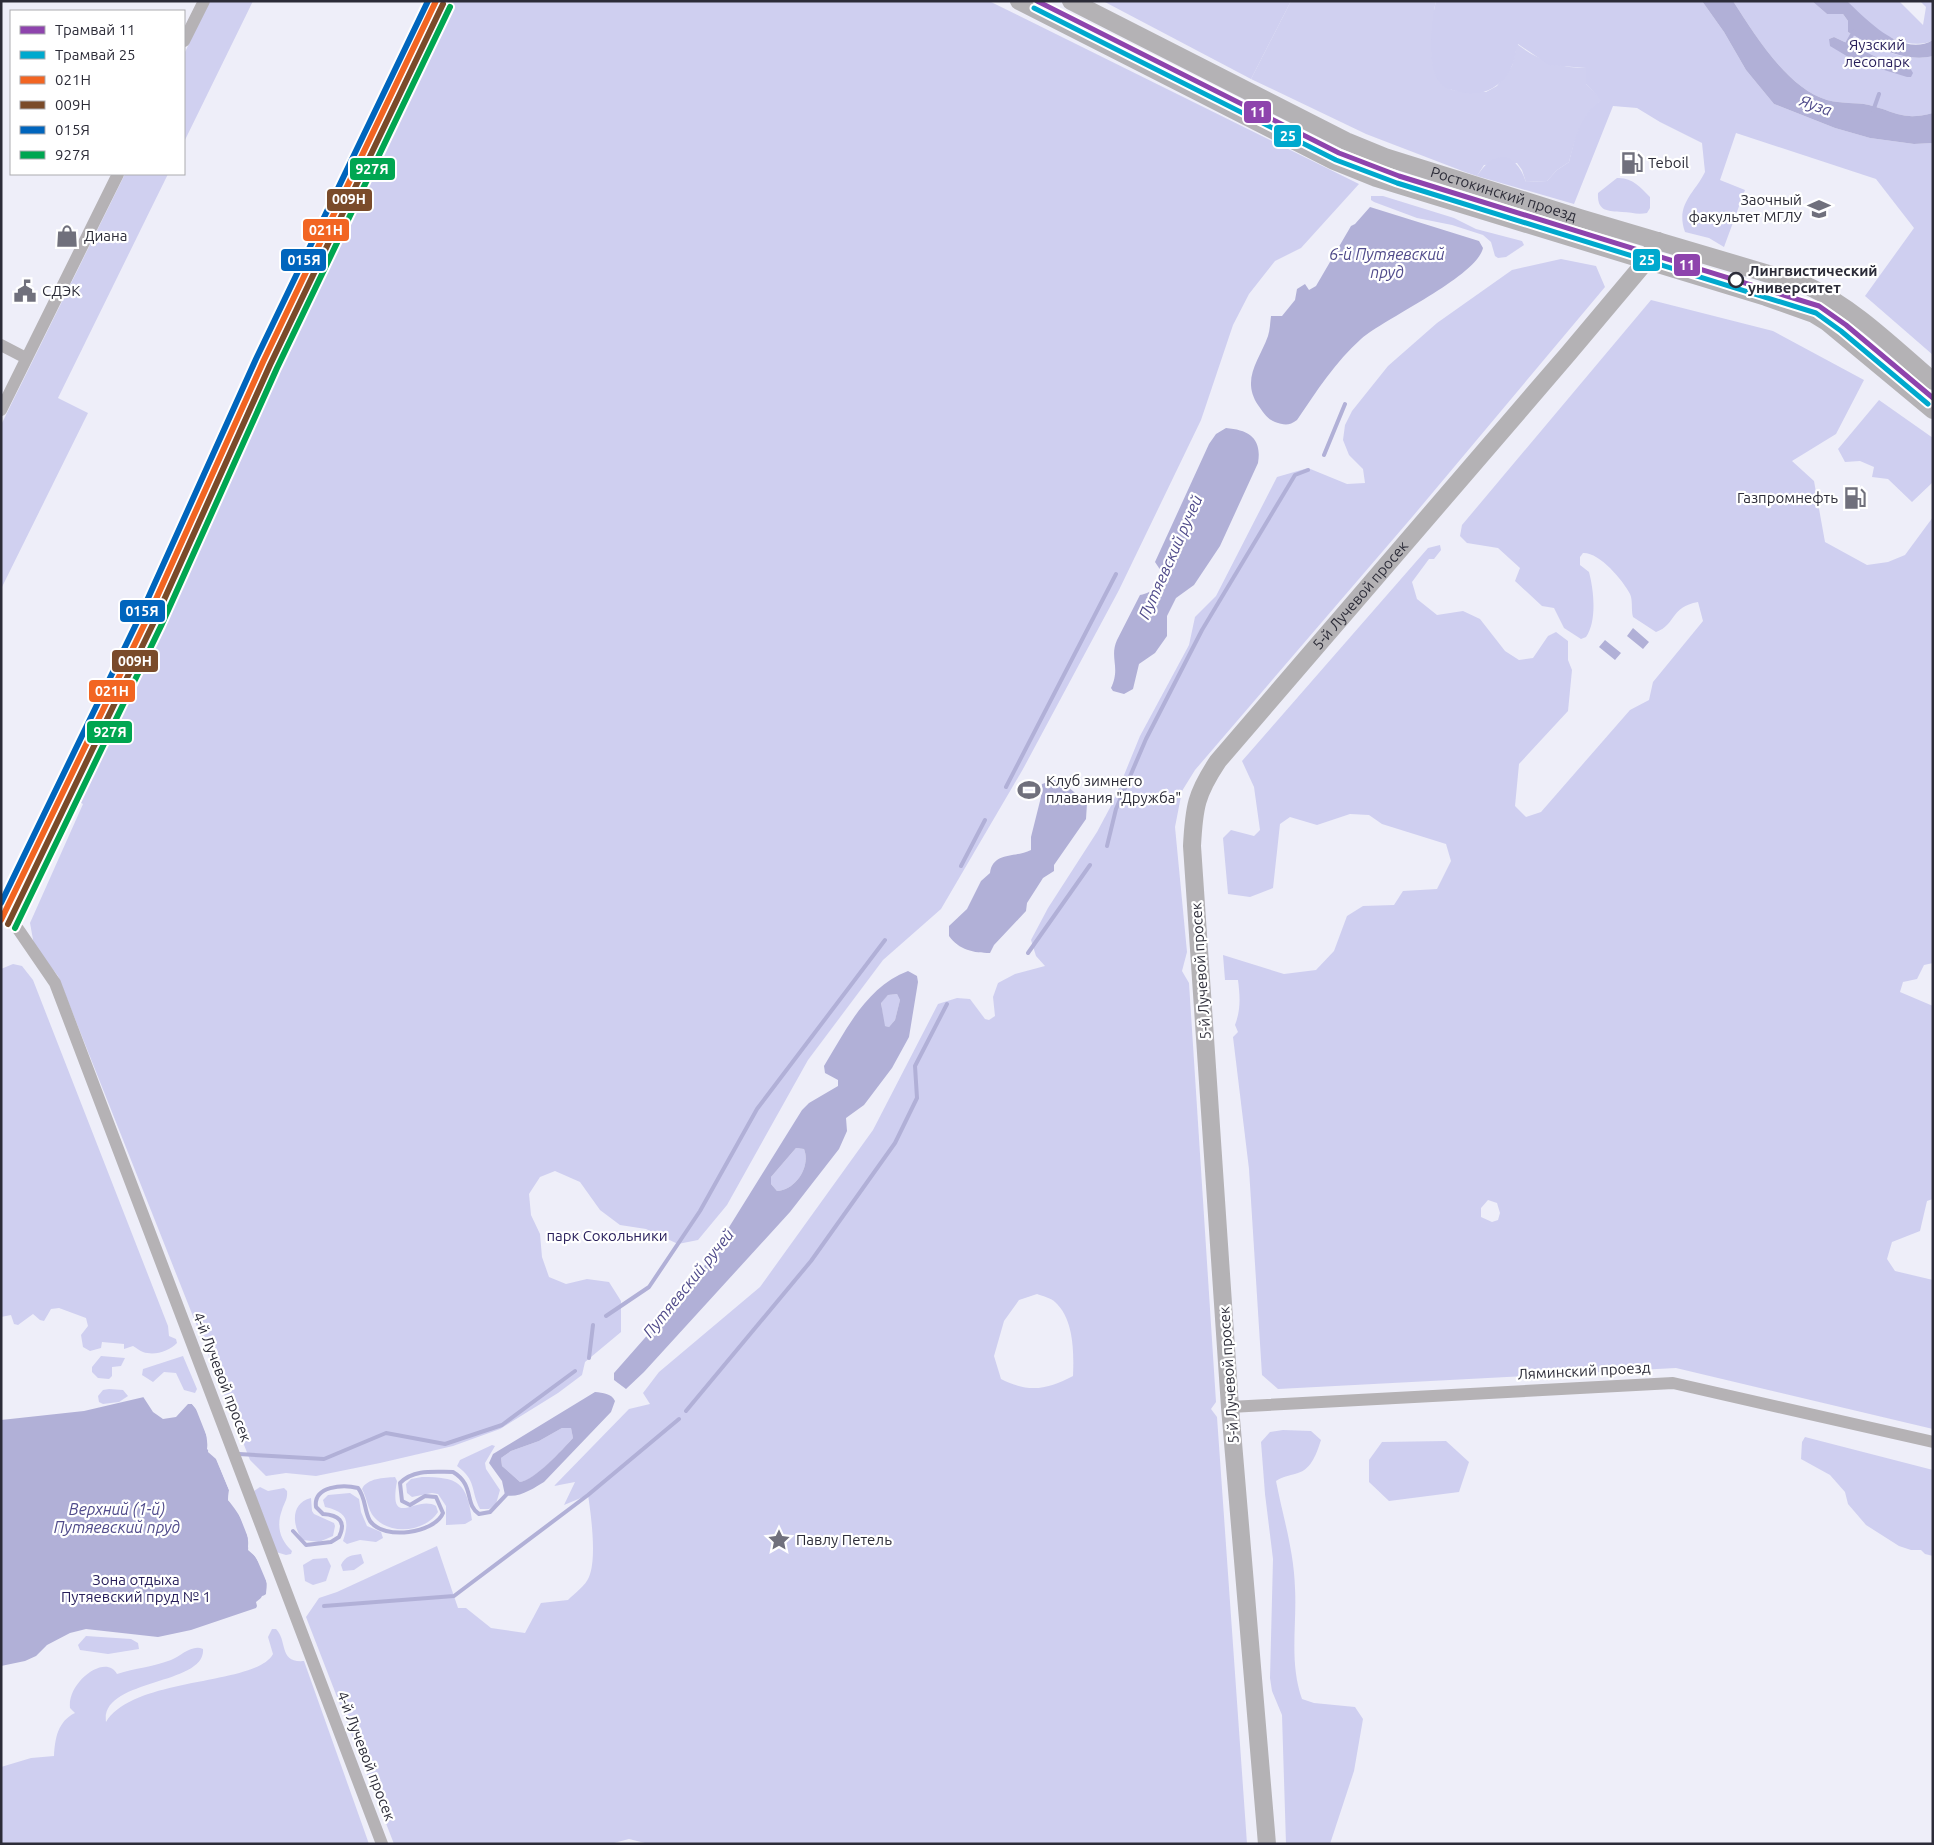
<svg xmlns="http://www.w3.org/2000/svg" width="1934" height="1845" font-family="Ubuntu,sans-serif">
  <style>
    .green { fill: #d0d0f0 }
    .forest { fill: #cfcff0; fill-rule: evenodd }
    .water { fill: #b1b0d7; fill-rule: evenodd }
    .pier { fill: #eeeef9 }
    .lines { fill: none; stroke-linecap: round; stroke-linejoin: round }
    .stream { stroke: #b1b0d7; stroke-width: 4 }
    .street { stroke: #b5b2b5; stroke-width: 12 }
    .secondary { stroke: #b4b2b5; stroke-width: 18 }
    .rail-1-casing { stroke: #fff; stroke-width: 10 }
    .rail-2-casing { stroke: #fff; stroke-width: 10 }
    .rail-3-casing { stroke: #fff; stroke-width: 10 }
    .rail-4-casing { stroke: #fff; stroke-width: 10 }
    .rail-1 { stroke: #f26522; stroke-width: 6 }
    .rail-2 { stroke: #7a4b2a; stroke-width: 6 }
    .rail-3 { stroke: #0065bd; stroke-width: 6 }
    .rail-4 { stroke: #00a651; stroke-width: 6 }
    .tram-1-casing { stroke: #fff; stroke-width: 9 }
    .tram-2-casing { stroke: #fff; stroke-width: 9 }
    .tram-1 { stroke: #8e44ad; stroke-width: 5 }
    .tram-2 { stroke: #00a9ce; stroke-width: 5 }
    .stop-dot { fill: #fff; stroke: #2c2c38; stroke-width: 2.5 }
    .labels { text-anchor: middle; stroke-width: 4.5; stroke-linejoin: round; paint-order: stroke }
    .park-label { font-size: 15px; fill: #271e5a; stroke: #fff }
    .poi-label { font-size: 15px; fill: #2c2c38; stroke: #fff; text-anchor: start }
    .street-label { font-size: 15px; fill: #2c2c38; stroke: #fff }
    .stop-label { font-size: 15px; font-weight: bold; fill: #2c2c38; stroke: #fff; text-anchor: start }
    .water-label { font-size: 16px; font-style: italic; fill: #504b8b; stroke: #fff }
    .line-badge { stroke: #fff; stroke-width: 2 }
    .badge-label { font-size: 14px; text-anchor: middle; font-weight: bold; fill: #fff }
  </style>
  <rect width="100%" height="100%" fill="#eeeef9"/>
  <path class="green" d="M210,1H253L184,142V54Z
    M1291,1H1436L1434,10L1435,71L1441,83L1452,90L1486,92L1497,86L1512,66L1517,44C1537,60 1561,68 1586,68V84L1602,100C1582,113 1575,140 1569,162L1557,170L1547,181L1526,182L1522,170L1517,163L1484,165L1477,176L1465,172L1366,134L1251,79Z
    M125,174H168L58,398L88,413L1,589V425Z"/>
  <path class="forest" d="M449,1H989L1359,184L1301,248L1275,261L1249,294L1233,325L1201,420L1119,590L1023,769L941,909L883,960L808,1060L727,1205L698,1240L678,1244L646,1229L620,1225L600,1210L580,1182L555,1171L540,1177L529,1194L531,1215L540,1234L542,1257L549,1277L566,1284L587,1279L609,1282L621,1301V1332L585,1362L582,1375L558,1393L500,1429L453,1446L380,1463L316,1476L286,1473L266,1476L250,1460L58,976L34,945L30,923L83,804L67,795Z
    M1103,1H1291L1251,79Z
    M1436,1H1702L1724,32L1746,70L1774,104L1835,128L1870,138L1914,144L1933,143V355L1865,296L1914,228L1876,179L1736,133L1720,180L1745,190L1724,247L1709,238L1685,232C1675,204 1695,193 1705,172L1702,143L1660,122L1637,108L1613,106L1574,204L1477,176C1494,149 1516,151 1526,182L1547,181L1557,170L1569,162C1575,138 1580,115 1601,100L1586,84V68L1549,65L1518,44C1515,51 1515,60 1512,66C1503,85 1486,96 1466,93C1457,91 1447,90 1441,84C1426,69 1431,20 1436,1Z
    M1733,1H1812L1827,14H1843L1848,21V32C1870,47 1906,63 1933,56V113C1902,121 1897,112 1869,105C1856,102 1841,104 1827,100C1787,88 1755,35 1733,1ZM1834,37L1887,62L1909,66L1855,61L1829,39Z
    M1830,1H1899L1923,25L1926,7L1920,1H1933V40C1905,56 1854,17 1830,1Z
    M1617,178C1632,177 1640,187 1650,197V208L1647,213C1637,215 1631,212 1622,212C1608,211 1597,212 1598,193Z
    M1371,196H1383L1454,218L1476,229L1522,241L1524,245L1506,257L1498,258L1495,256L1491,242L1483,235L1452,225L1417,218L1374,202L1371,200Z
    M1561,259L1596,266L1605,287L1413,516L1195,770L1182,791L1175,827L1187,952L1182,971L1189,983L1216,1402L1211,1409L1217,1417L1247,1844H649L629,1839L610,1844H394L306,1617L319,1598L337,1592L437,1546L458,1608H466L491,1628L525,1633L541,1603L568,1600C574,1594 586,1585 589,1577C597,1559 591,1514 588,1495L564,1505L575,1482L554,1486L629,1409L650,1404L643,1393L659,1372L760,1287L873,1130L938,1004L957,998L970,999L985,1019L989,1020L995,1016L993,997L998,983L1015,974L1045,966L1036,956L1031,940L1048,908L1097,832L1113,802L1140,736L1189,645L1195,617L1216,596L1277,477L1308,468L1347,484L1365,483L1363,469L1349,455L1343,440L1345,425L1352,411L1388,366L1437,323L1512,270ZM1037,1294C1042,1296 1051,1298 1055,1302C1074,1319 1074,1353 1073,1376C1046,1390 1029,1393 1001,1379L994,1356L1004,1321L1019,1300Z
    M1651,300L1773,331L1864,380L1836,434L1792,461L1814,481L1825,542L1867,565L1888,562L1905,555L1933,517V963L1924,965L1917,979L1903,982L1900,992L1933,1006V1199L1927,1201L1920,1231L1892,1242L1887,1259L1895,1271L1933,1280V1429L1676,1368L1278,1389L1262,1375L1249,1169L1233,1037L1238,1032L1235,1025C1241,1009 1240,996 1238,980H1225L1223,955L1284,974L1316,970L1334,951L1347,916L1363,906L1394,905L1403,891L1437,889L1451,861L1446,844L1382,824L1369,815L1350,814L1317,825L1290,817L1280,824L1273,888L1250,897L1228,894L1223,838L1231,830L1254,836L1260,830L1254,787L1242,761L1428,548L1440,545L1441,550L1434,559H1429L1412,582L1417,599L1437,615L1463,611L1480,619L1505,651L1519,660L1533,658L1548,636L1556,632L1568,641V660L1572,670L1568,711L1519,764L1515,806L1526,817L1541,812L1630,710L1649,700L1653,682L1703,621L1698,602C1670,607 1676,625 1656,632L1633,617C1631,610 1633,600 1630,594C1623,580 1599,552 1583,553L1580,557V565L1589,572C1594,591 1597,621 1586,637L1581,639L1564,628L1554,608L1542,606L1515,581L1520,568L1498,548L1467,543L1460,536L1462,525ZM1488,1200L1497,1203L1500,1213L1498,1220L1492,1222L1481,1217V1208Z
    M1879,400L1933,438V482L1912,502L1888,479L1872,477L1874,467L1860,461L1845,462L1838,449Z
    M13,964L22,966L33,980L168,1326L169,1336L176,1339L177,1343C169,1351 155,1356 143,1352C140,1351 137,1348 133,1346L124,1349V1344L102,1342L101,1348L90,1351L83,1347L81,1335L88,1326L86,1318L59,1308L51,1309L44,1321L40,1320L33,1314L18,1325L14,1324L11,1315L1,1317V969Z
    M897,994L900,1000L895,1020L889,1027L884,1026L881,1002L888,995Z
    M796,1148L804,1149C811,1166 796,1190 777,1191L771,1184V1177Z
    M101,1356L125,1358L121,1366L112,1367V1376L109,1379L98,1378L92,1372V1367Z
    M183,1356L197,1389L195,1393L184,1390L176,1373L164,1372L153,1382L142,1375L143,1369Z
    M109,1389L123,1390L128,1396L119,1402L103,1404L99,1402L98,1396L103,1390Z
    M562,1428H571L573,1438C562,1450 536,1480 520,1482L502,1466L501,1458L511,1451L539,1441Z
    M1283,1430L1311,1431L1321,1440C1317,1452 1312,1469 1298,1473C1289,1476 1284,1476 1276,1481C1283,1517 1294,1551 1295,1588C1297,1625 1289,1662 1302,1699L1314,1703L1355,1707L1363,1719L1354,1771L1330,1844H1286L1282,1715L1272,1691L1270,1678L1273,1559L1265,1494L1261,1442L1270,1432Z
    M1805,1437L1933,1470V1556L1925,1554L1921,1550H1911L1899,1546L1866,1525L1848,1504L1845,1492L1830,1475L1801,1459L1802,1442Z
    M1446,1441L1469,1462L1459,1492L1389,1501L1369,1482V1460L1382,1442Z
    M492,1445L495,1446L485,1463L486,1469L500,1490L496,1504L489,1509H480C470,1489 477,1481 457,1466L460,1460Z
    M395,1477L397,1481C388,1531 417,1494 436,1506L438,1512C425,1532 390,1536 374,1517C368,1510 367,1498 362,1489C367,1478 384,1478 395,1477Z
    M422,1477C458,1477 467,1482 472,1520L465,1524L446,1525V1506L438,1494L432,1493L412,1497L407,1493L406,1484L411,1479Z
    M260,1487L268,1491L284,1488L287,1491C288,1499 284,1503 282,1510C276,1526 280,1540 292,1551L291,1554L286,1555L276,1552L254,1491Z
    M350,1493L359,1499L361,1512L367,1526L381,1532L383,1538L376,1542L360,1540L347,1544L343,1541C350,1520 347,1512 325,1507L323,1500L328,1495Z
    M311,1498L312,1511L314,1514L334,1523L335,1526L333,1536L319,1542L303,1540C292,1527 290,1503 311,1498Z
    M361,1554L364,1563L354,1570L343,1571L341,1565C345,1556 352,1555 361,1554Z
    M327,1558L331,1566L326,1581L313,1585L305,1581L303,1565L313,1559Z
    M272,1629H276C288,1641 278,1663 304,1661L369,1844H1V1767L31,1758L54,1756C55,1738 58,1721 75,1713L70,1708C67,1682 106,1653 117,1674C135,1668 153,1667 171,1660C181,1656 192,1644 203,1649C206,1686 100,1678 106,1722C134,1676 256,1686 273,1654L268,1637Z
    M86,1636L131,1639L138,1643L139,1649L108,1654L80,1650L78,1645Z"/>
  <path class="water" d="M1702,1H1733C1755,35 1787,88 1827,100C1841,104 1856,102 1869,105C1897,112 1902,121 1933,113V143L1914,144L1870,138L1835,128L1774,104L1746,70L1724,32Z
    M1812,1L1848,2C1868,21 1903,58 1933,40V56C1905,63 1871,46 1848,32V21L1843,14H1827Z
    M1834,37L1887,62L1909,66L1913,73L1911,77H1907L1855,61L1830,46L1829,39Z
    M1370,207L1479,241L1483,248C1476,277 1387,317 1361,339C1336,361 1316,392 1297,420C1289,426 1284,425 1275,422C1267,419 1263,412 1258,405C1241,379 1259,361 1268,336C1270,330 1270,323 1271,316H1282L1295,300L1297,289L1305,284L1309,290L1316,286L1351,226L1355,224Z
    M1226,428C1250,430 1262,439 1258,463L1220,546L1194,585L1176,598L1167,616V636L1155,653L1139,664L1133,689L1124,694L1113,691L1111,688C1121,667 1109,658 1117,640L1140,595C1154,592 1160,586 1161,571L1155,562L1209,444L1216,434Z
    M1633,628L1649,642L1643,649L1627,636Z
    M1605,640L1621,653L1615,660L1599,647Z
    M1054,780L1067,786L1087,803L1086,819L1054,865V871L1043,878L1027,903L1026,911L994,945L990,953C974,953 959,950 949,936V926L967,909L981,881L990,873C993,851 1016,858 1031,850V837L1041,797L1042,784Z
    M908,971L917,976L918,982L909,1037L892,1068L864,1105L846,1118L847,1131L839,1149L790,1212L644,1372L626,1389L614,1380V1373L666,1314L708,1261L802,1110L809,1103L838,1086V1080L825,1073L824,1066C846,1030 866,987 908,971ZM897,994L900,1000L895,1020L889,1027L885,1026L881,1003L888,995ZM796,1148L804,1149C811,1166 796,1190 777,1191L771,1184V1177Z
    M595,1392C603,1393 611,1393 615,1401L611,1412L544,1482C534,1488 518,1499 505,1495L502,1481L489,1463L493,1454ZM562,1428H571L573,1438C562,1450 535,1480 520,1482L502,1466L501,1458L511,1451L539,1441Z
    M144,1397L192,1404C201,1413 209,1436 207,1449L216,1458L229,1490L228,1500C238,1512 250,1530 248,1547C257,1558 271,1579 266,1595L262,1596L256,1608L191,1630L158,1637L86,1629L70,1633L47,1645L36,1656L25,1661L1,1666V1420L84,1411Z"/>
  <path class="pier" d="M153,1394L189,1400L198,1408L211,1441L210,1451L218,1457L232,1489L230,1499L238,1506L252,1539L251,1549L258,1555L269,1582V1595L260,1601L258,1610L256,1602L266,1594L267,1583L256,1557L248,1550L249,1540L236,1507L228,1500L229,1490L216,1459L208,1452L209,1442L196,1409L192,1404H188L176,1417L163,1419L153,1412L142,1395Z"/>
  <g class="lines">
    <path class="stream" d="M1847,49V44L1854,31
      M1873,111L1879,94
      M1324,455L1345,404
      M1006,787L1116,574
      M1107,846L1116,809L1146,739L1202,630L1295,475L1308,470
      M961,866L985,820
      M1028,953L1090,865
      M606,1316L649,1287L700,1211L757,1109L885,940
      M589,1358L593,1325
      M686,1411L811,1261L895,1143L917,1098L915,1066L947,1004
      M239,1454L324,1459L386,1433L445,1444L502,1425L575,1371
      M293,1531L306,1545L331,1542L339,1537C347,1521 338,1515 323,1514L316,1507C313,1486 343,1484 358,1488C366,1498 364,1511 370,1521C384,1541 435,1533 443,1513L436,1497L425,1496L410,1505L402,1501L400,1483C414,1469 434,1472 453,1472C475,1485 464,1504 479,1514L490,1512L509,1492
      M324,1606L454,1596L588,1495L679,1419"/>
    <path class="street" d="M184,41L204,1
      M1,345L26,358
      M1,410L118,174
      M18,929L55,983L382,1844
      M1230,1407L1673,1383L1933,1442"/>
    <g class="secondary">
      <path d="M1019,1L1334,161L1376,178L1766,297L1814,314L1827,322L1933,410"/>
      <path id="s1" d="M1071,1L1346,141L1385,157L1580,218L1806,285C1854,308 1892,346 1933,381"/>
      <path id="s2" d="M1267,1844L1230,1407L1192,846C1194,807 1196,794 1218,761L1568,354L1642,266L1658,241"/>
    </g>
    <defs>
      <path id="rail-1" d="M1,920L147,619L263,362L436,1"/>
      <path id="rail-2" d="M8,924L154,622L270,365L443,4"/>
      <path id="rail-3" d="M1,903L140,616L256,359L428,1"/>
      <path id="rail-4" d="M15,928L161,626L277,368L450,7"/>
    </defs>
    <use href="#rail-1" class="rail-1-casing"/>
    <use href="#rail-2" class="rail-2-casing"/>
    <use href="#rail-3" class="rail-3-casing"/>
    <use href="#rail-4" class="rail-4-casing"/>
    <use href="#rail-1" class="rail-1"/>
    <use href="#rail-2" class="rail-2"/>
    <use href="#rail-3" class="rail-3"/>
    <use href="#rail-4" class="rail-4"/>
    <defs>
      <path id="tram-1" d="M1037,1L1339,153L1399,176L1819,306L1846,325L1933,398"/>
      <path id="tram-2" d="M1034,8L1336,160L1397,183L1816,313L1841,331L1928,404"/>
    </defs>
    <use href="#tram-1" class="tram-1-casing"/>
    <use href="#tram-2" class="tram-2-casing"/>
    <use href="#tram-1" class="tram-1"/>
    <use href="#tram-2" class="tram-2"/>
  </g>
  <defs>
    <symbol id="fuel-bare" viewBox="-9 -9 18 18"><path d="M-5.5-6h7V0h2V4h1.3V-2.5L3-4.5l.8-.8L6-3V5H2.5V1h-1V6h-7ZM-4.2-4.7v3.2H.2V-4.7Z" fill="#70707c" stroke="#fff" stroke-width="2.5" paint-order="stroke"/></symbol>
    <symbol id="university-bare" viewBox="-9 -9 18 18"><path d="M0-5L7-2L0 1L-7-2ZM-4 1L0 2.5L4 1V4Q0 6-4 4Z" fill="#70707c" stroke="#fff" stroke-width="2.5" paint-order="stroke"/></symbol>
    <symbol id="shop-bare" viewBox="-9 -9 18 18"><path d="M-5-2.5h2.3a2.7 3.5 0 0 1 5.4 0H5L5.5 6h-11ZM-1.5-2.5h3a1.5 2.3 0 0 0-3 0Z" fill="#70707c" stroke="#fff" stroke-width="2.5" paint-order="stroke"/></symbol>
    <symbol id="civic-bare" viewBox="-9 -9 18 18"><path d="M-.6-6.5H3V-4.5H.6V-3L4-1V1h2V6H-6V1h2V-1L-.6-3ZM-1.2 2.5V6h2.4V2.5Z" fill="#70707c" stroke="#fff" stroke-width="2.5" paint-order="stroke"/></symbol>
    <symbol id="stadium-bare" viewBox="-9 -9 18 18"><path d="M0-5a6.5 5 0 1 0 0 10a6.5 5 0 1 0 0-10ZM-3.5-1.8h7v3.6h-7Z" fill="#70707c" stroke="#fff" stroke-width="2.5" paint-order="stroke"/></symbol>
    <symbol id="sight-bare" viewBox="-9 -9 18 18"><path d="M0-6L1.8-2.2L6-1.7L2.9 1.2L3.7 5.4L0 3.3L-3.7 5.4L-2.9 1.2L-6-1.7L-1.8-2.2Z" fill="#70707c" stroke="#fff" stroke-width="2.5" paint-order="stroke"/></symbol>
  </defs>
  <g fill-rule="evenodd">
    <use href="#fuel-bare" x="1616" y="147" width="32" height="32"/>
    <use href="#university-bare" x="1803" y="193" width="32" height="32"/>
    <use href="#shop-bare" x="51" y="220" width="32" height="32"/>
    <use href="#civic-bare" x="9" y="275" width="32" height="32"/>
    <use href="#fuel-bare" x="1839" y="482" width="32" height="32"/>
    <use href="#stadium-bare" x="1013" y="774" width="32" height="32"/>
    <use href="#sight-bare" x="763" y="1524" width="32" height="32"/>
  </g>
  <circle class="stop-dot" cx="1736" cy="280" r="7"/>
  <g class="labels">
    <g class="park-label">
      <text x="1877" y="50">Яузский<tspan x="1877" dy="17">лесопарк</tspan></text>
      <text x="607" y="1241">парк Сокольники</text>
      <text x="136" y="1585">Зона отдыха<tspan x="136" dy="17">Путяевский пруд № 1</tspan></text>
    </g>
    <g class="poi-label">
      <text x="1648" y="168">Teboil</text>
      <text x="1802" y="205" text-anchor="end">Заочный<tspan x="1802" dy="17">факультет МГЛУ</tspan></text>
      <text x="84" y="241">Диана</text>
      <text x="42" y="296">СДЭК</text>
      <text x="1838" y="503" text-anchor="end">Газпромнефть</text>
      <text x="1046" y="786">Клуб зимнего<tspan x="1046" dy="17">плавания "Дружба"</tspan></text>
      <text x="796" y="1545">Павлу Петель</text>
    </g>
    <g class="street-label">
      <text dy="5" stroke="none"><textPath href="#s1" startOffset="475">Ростокинский проезд</textPath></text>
      <text dy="5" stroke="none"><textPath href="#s2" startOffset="1310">5-й Лучевой просек</textPath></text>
      <text transform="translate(1201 971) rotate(-94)" y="5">5-й Лучевой просек</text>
      <text transform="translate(1584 1371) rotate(-3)" y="5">Ляминский проезд</text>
      <text transform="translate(1229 1375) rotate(-94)" y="5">5-й Лучевой просек</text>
      <text transform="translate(222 1377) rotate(69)" y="5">4-й Лучевой просек</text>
      <text transform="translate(366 1756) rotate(69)" y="5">4-й Лучевой просек</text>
    </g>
    <g class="stop-label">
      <text x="1748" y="276">Лингвистический<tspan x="1748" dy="17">университет</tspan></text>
    </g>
    <g class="water-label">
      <text transform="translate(1816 105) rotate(19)" y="6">Яуза</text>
      <text x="1387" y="260">6-й Путяевский<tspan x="1387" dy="18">пруд</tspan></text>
      <text transform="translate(1170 557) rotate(-66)" y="6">Путяевский ручей</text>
      <text transform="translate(688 1283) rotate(-51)" y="6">Путяевский ручей</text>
      <text x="117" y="1515">Верхний (1-й)<tspan x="117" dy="18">Путяевский пруд</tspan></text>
    </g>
  </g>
  <g class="line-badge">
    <rect x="1243" y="100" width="29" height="24" rx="5" fill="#8e44ad"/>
    <rect x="1273" y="124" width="29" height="24" rx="5" fill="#00a9ce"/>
    <rect x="349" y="157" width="47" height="24" rx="5" fill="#00a651"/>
    <rect x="326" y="188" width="47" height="24" rx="5" fill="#7a4b2a"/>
    <rect x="302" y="218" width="48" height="24" rx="5" fill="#f26522"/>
    <rect x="280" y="248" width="47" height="24" rx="5" fill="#0065bd"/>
    <rect x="1632" y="248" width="29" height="24" rx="5" fill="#00a9ce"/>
    <rect x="1673" y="253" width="28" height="24" rx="5" fill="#8e44ad"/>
    <rect x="119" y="599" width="47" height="24" rx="5" fill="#0065bd"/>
    <rect x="111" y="649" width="48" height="24" rx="5" fill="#7a4b2a"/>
    <rect x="88" y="679" width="48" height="24" rx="5" fill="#f26522"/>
    <rect x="86" y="720" width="47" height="24" rx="5" fill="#00a651"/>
  </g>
  <g class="badge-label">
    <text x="1258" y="117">11</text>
    <text x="1288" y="141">25</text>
    <text x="372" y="174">927Я</text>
    <text x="349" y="204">009Н</text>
    <text x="326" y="235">021Н</text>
    <text x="304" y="265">015Я</text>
    <text x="1647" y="265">25</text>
    <text x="1687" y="270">11</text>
    <text x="142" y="616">015Я</text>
    <text x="135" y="666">009Н</text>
    <text x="112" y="696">021Н</text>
    <text x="110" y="737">927Я</text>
  </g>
  <rect width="1934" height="1845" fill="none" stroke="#2c2c38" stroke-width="5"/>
  <rect x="10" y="10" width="175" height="165" fill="#ffffff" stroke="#ababaf"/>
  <rect x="20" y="26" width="25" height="8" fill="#8e44ad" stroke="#ababaf"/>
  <text x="55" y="35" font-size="15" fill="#2c2c38">Трамвай 11</text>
  <rect x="20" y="51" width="25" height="8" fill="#00a9ce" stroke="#ababaf"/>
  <text x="55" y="60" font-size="15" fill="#2c2c38">Трамвай 25</text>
  <rect x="20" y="76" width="25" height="8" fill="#f26522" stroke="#ababaf"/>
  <text x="55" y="85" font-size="15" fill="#2c2c38">021Н</text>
  <rect x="20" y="101" width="25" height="8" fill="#7a4b2a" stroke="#ababaf"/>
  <text x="55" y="110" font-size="15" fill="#2c2c38">009Н</text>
  <rect x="20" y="126" width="25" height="8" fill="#0065bd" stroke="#ababaf"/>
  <text x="55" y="135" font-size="15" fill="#2c2c38">015Я</text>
  <rect x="20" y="151" width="25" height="8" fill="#00a651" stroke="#ababaf"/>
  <text x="55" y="160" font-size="15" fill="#2c2c38">927Я</text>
</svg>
